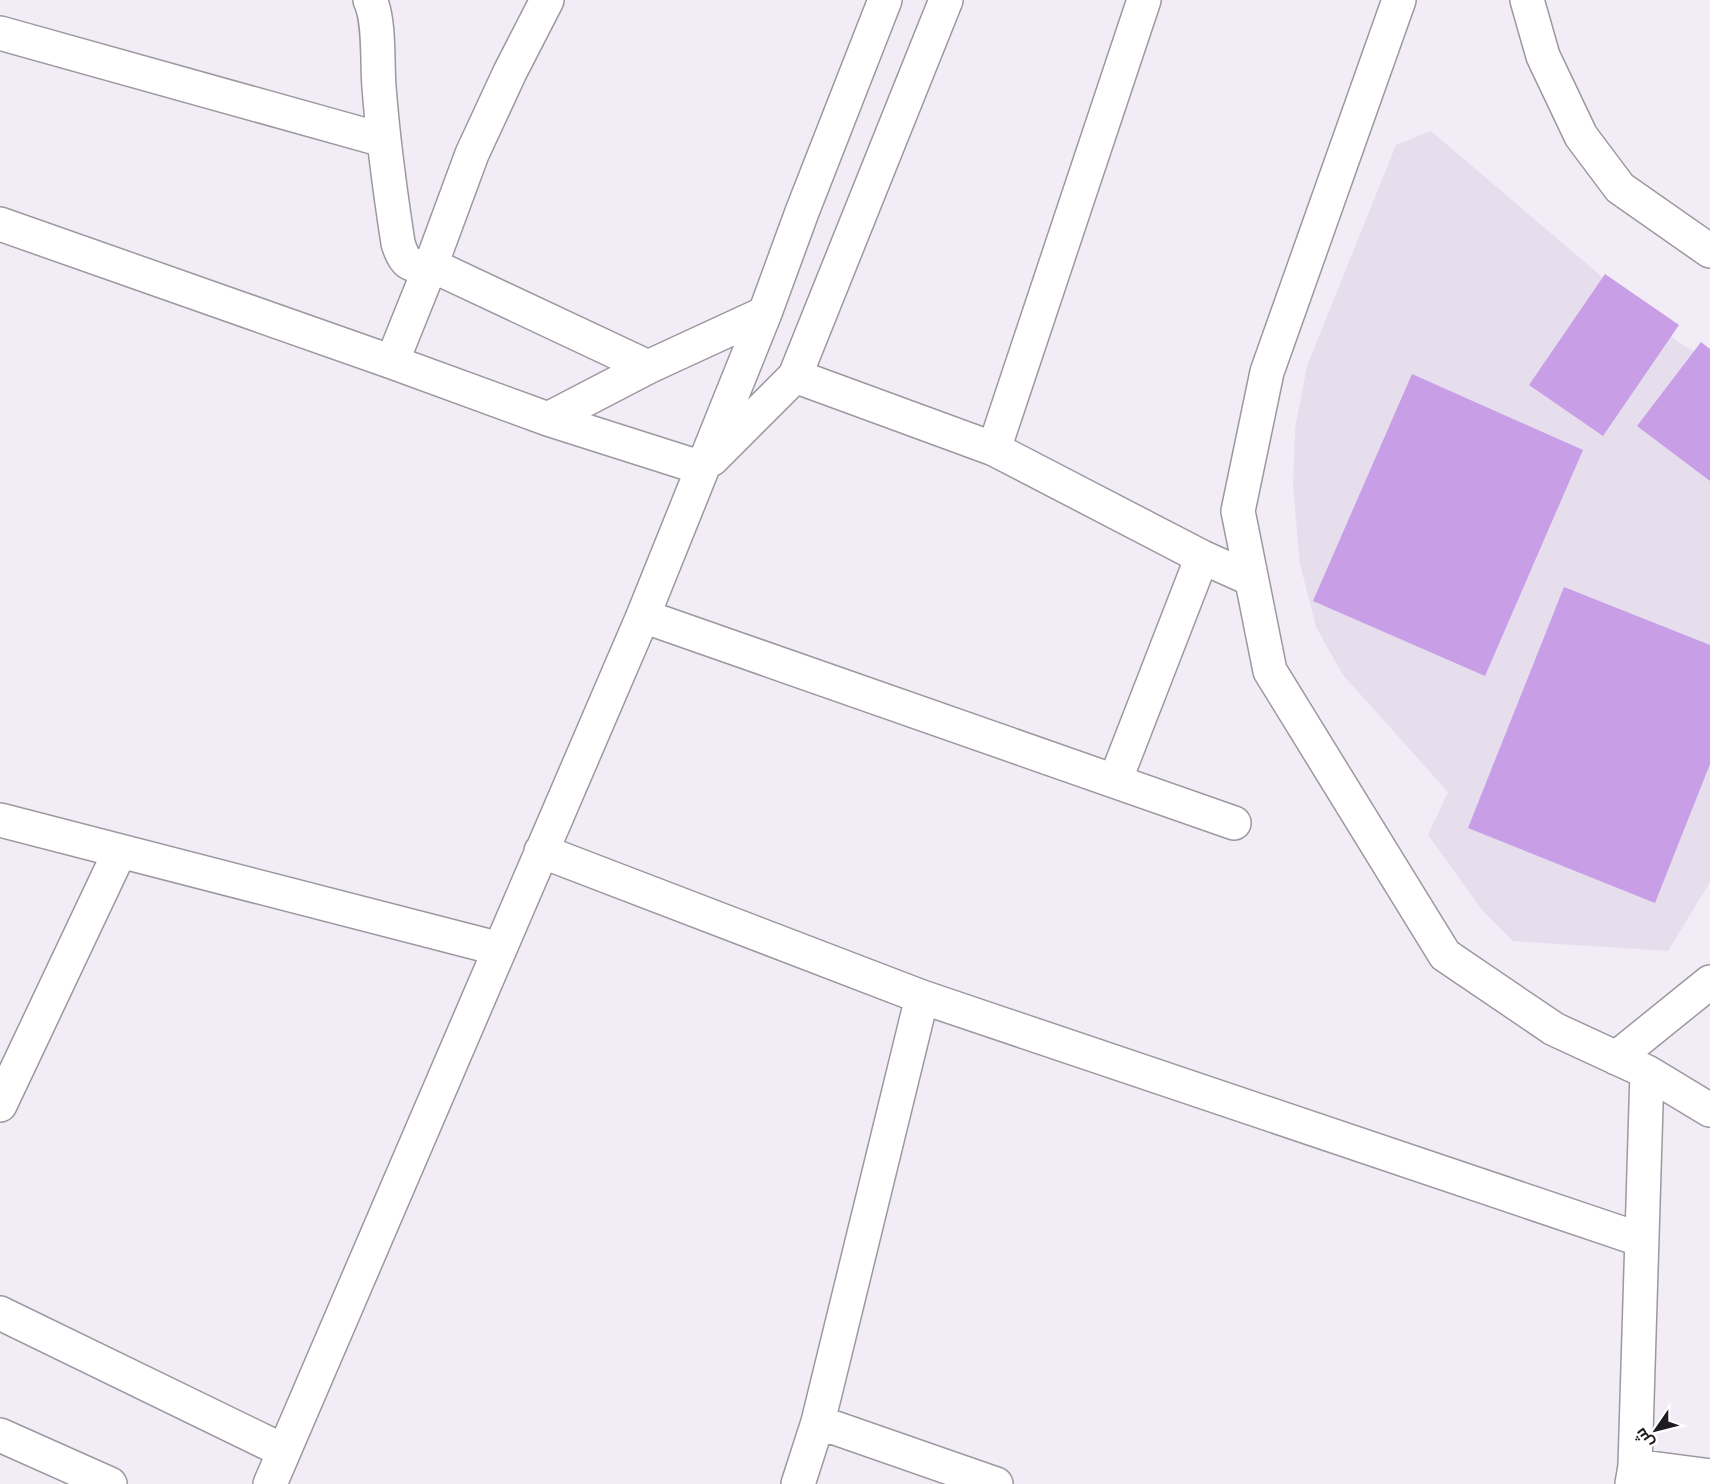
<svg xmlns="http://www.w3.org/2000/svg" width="1710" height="1484" font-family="Montserrat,Cairo,sans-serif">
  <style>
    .built { fill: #e6deed }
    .building { fill: #c89ee6 }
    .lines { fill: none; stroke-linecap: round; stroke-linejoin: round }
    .minor-casing { stroke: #9c98a0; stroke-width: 36 }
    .minor { stroke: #fff; stroke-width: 33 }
  </style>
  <rect width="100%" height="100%" fill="#f1ecf5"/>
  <path class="built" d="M1431,131L1677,341L1710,362V882L1668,951L1513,941L1482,910L1428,835L1448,792L1343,675L1316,627L1300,564L1293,487L1295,429L1307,366L1396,145Z"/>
  <path class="building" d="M1605,274L1679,325L1603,436L1529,385Z
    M1701,342L1710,349V481L1637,426Z
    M1412,374L1583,450L1485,676L1313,601Z
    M1564,587L1710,645V764L1655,903L1468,828Z"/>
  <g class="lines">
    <defs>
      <path id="minor" d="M370,0C380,20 377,64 379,87C383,139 390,191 398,243C404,264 410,267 431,265L648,367
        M1399,0L1267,372L1238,511L1270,671L1445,955L1554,1029L1647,1072L1710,1110
        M1527,0L1543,56L1581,136L1620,188L1710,251
        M0,33L383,140
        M0,224L392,362L548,419L702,468
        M392,362L431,265L472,154L510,72L547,0
        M795,376L994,449L1144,0
        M548,419L648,367L765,313
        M994,449L1202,557L1251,579
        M712,459L795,376L946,0
        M643,616L1234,823
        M1115,781L1202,557
        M0,820L500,949
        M541,851L922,997L1642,1240
        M1616,1058L1710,982
        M0,1105L120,851
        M0,1313L284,1451
        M818,1422L996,1484
        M0,1435L110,1484
        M1635,1466L1710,1476
        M270,1484L643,616L765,313L802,212L885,0
        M798,1484L818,1422L922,997
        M1632,1484L1635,1466L1647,1072"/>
    </defs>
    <use href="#minor" class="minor-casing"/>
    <use href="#minor" class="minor"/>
  </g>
  <g transform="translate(1656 1430) rotate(235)" stroke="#ffffff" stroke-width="4.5" paint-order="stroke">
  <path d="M0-4.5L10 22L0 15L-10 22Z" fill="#1e1c20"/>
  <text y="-9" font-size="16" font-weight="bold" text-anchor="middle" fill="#1e1c20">ش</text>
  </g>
</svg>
